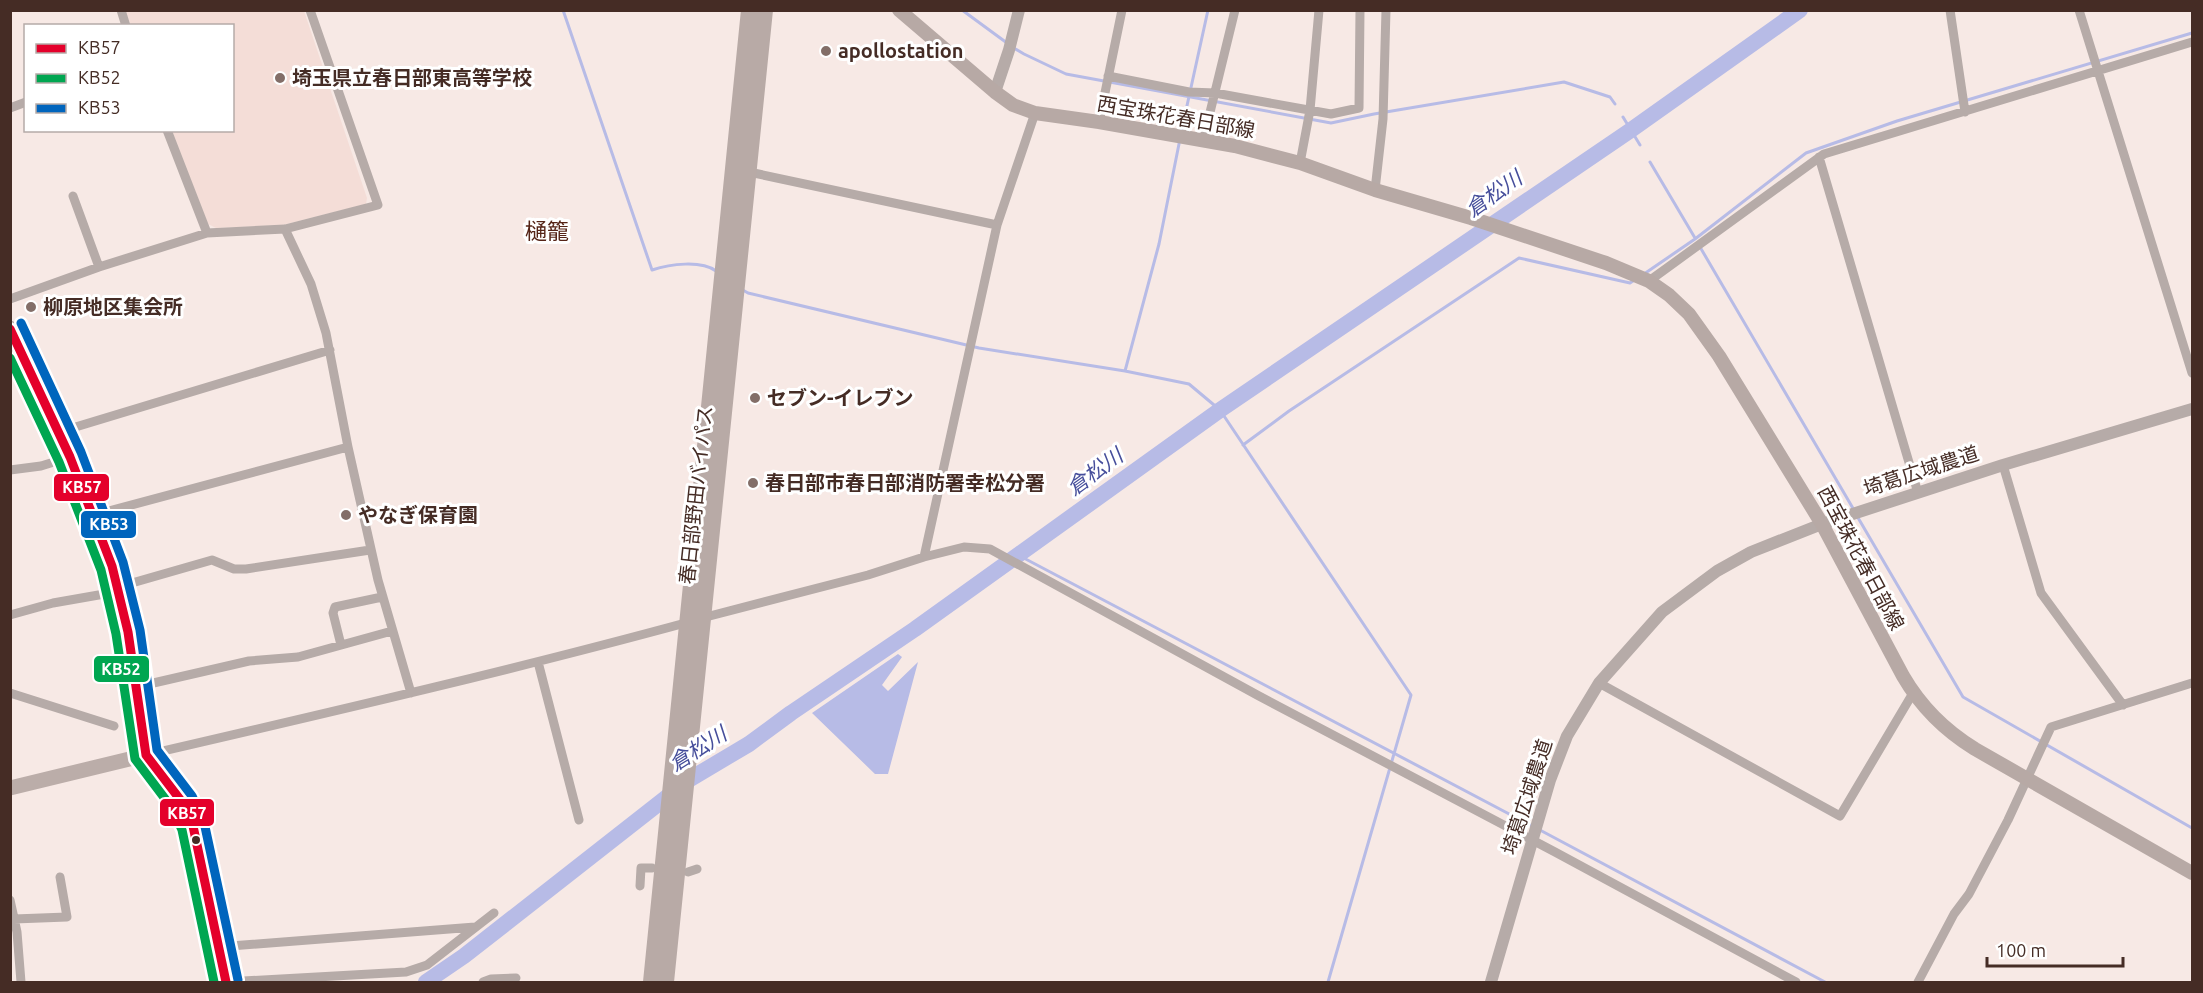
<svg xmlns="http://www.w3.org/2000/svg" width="2203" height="993" font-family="Ubuntu,'Noto Sans JP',sans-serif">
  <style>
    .built { fill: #f4ddd7 }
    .water { fill: #b7bbe6 }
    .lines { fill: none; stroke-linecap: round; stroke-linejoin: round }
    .stream { stroke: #b7bbe6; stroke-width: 3 }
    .river { stroke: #b7bbe6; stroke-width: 16 }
    .minor { stroke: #b6aba8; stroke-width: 9 }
    .tertiary { stroke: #b6aba8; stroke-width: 12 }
    .secondary { stroke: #b7a9a5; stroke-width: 14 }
    .primary { stroke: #bbada9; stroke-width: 15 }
    .trunk { stroke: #b8aaa6; stroke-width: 16 }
    .bus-1-casing { stroke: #fff; stroke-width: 14 }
    .bus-2-casing { stroke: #fff; stroke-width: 14 }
    .bus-3-casing { stroke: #fff; stroke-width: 14 }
    .bus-1 { stroke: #e4002b; stroke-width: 9 }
    .bus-2 { stroke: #00a651; stroke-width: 9 }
    .bus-3 { stroke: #0065bd; stroke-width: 9 }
    .poi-dot { fill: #836e68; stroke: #fff; stroke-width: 2 }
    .bus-dot { fill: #452c25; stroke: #fff; stroke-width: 2 }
    .labels { text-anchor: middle; stroke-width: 6; stroke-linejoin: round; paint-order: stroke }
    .poi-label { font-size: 20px; font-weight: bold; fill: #452c25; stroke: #fff; text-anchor: start }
    .street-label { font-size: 20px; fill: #452c25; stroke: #fff }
    .water-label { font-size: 21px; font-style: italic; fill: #464e9b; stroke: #fff }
    .quarter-label { font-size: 22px; fill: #552417; stroke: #fff }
    .line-badge { stroke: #fff; stroke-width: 2 }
    .badge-label { font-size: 16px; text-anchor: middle; font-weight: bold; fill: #fff }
  </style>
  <rect width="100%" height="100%" fill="#f7e9e5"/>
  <path class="built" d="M125,11H304L367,198L366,204L283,225L216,228L208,224L172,131L232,130V26L131,25Z"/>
  <path class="water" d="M898,654L902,657L882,685L888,691L918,662L888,774H875L812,713Z"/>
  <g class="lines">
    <path class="stream" d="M563,10L652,270C670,264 701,260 716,271
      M962,10L1007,43
      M1012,47L1024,54L1066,74L1331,123L1374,114L1564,82L1610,97L1615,104
      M1623,117L1640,145
      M1181,133L1208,10
      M1650,162L1695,238
      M1700,247L1854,510
      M1644,274L1695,239L1806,153L1897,121L2192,33
      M741,289L748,293L979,348L1125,371L1189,384L1220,410L1411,695L1328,982
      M1125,371L1159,244L1180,139
      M1243,445L1289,411L1519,258L1630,283L1636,279
      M1857,516L1963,697L2192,828
      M1018,555L1532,826
      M1538,829L1825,982"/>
    <path class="river" d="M426,982L464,956L690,779L749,744L791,713L915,629L1220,410L1631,130L1800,10"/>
    <path class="minor" d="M121,10L126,26
      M1950,10L1965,112
      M2079,10L2192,373
      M1108,76L1189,92L1215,93L1331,114L1359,108L1360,10
      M10,108L26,102
      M1099,122L1122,10
      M167,130L207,233
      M1203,141L1235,10
      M1819,157L1918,493
      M1300,163L1310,110L1319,10
      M749,172L997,225
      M1375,190L1383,119L1386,10
      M73,196L99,267
      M285,229L311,284L326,333L348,447L378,580L411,693
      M1649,281L1824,154L2192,42
      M10,299L99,267L207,233L285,229L378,205L310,10
      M59,432L330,350
      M2003,465L2041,593L2123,705
      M10,470L41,466L70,457
      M94,515L348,447
      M924,557L997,225L1035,113
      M10,615L53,603L110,593L118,587L212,560L234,569H246L370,550
      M702,618L868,575L924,557L964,547L990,549L1259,696L1555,852L1796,982
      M341,645L333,613L335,607L382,597
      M538,662L579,820
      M1599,683L1840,816L1913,693
      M136,687L249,661L298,657L392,631
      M10,693L114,726
      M146,755C327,713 509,671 689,622
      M688,872L697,869
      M640,886L641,868H652
      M10,900L17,932L21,982
      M14,919L67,917L60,877
      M218,947L475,927
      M226,982L406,972L427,965L494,913
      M483,982L491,979L516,978
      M1918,982L1954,914L1969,894L2008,820L2051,727L2192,683"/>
    <path class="tertiary" d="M995,92L1009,50L1019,10
      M1491,982L1550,780L1567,736L1599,683L1662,612L1717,571L1751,552L1822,524L2003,465L2192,409"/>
    <path class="secondary" d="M899,10L995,92L1013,105L1035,113L1099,122L1235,146L1300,163L1375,190L1471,218L1606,263L1649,281L1669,295L1689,314L1719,356L1822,524L1903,676C1921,707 1944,730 1975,749L2192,873
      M146,755L182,802L193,826L226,982"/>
    <path class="primary" d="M10,328C49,411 92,495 117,584C132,640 138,698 146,755L10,788"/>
    <path class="trunk" d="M651,982L749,10
      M666,982L765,10"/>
    <defs>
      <path id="bus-1" d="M10,329L70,457L112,566L128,632L146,755L182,802L193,826L226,982"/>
      <path id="bus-2" d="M10,358L59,462L101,570L116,634L135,759L172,808L182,830L214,982"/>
      <path id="bus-3" d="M21,323L81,452L123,562L140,630L157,750L192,796L204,822L238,980"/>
    </defs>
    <use href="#bus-1" class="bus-1-casing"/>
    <use href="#bus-2" class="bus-2-casing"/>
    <use href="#bus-3" class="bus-3-casing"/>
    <use href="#bus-1" class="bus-1"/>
    <use href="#bus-2" class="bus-2"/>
    <use href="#bus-3" class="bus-3"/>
  </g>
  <g class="poi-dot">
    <circle cx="826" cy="51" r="6"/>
    <circle cx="280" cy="78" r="6"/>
    <circle cx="31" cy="307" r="6"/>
    <circle cx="755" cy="398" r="6"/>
    <circle cx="753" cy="483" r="6"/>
    <circle cx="346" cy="515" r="6"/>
  </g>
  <circle class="bus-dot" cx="196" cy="840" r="5"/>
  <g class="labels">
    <g class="poi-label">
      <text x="838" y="58">apollostation</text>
      <text x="292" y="85">埼玉県立春日部東高等学校</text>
      <text x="43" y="314">柳原地区集会所</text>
      <text x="767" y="405">セブン-イレブン</text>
      <text x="765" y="490">春日部市春日部消防署幸松分署</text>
      <text x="358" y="522">やなぎ保育園</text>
    </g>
    <g class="street-label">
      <text transform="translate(1176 117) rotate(10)" y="7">西宝珠花春日部線</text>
      <text transform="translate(1921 471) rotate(-18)" y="7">埼葛広域農道</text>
      <text transform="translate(696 495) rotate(-84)" y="7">春日部野田バイパス</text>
      <text transform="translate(1861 558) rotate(62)" y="7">西宝珠花春日部線</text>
      <text transform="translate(1527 797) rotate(-72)" y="7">埼葛広域農道</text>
    </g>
    <g class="water-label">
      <text transform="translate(1494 194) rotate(-35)" y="7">倉松川</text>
      <text transform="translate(1095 472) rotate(-36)" y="7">倉松川</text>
      <text transform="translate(698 749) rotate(-32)" y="7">倉松川</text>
    </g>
    <g class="quarter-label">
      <text x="547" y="239">樋籠</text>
    </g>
  </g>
  <g class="line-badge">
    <rect x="53" y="473" width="57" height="29" rx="6" fill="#e4002b"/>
    <rect x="80" y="510" width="57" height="29" rx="6" fill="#0065bd"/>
    <rect x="93" y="655" width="57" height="28" rx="6" fill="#00a651"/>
    <rect x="159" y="798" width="56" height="29" rx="6" fill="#e4002b"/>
  </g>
  <g class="badge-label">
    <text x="82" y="493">KB57</text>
    <text x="109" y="530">KB53</text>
    <text x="121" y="675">KB52</text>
    <text x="187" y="819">KB57</text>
  </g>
  <rect width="2203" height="993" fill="none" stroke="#452c25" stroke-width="24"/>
  <rect x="24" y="24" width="210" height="108" fill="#ffffff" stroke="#b5aba8" stroke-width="1.5"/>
  <rect x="36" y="44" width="30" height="9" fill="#e4002b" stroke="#b5aba8" stroke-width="1.5"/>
  <text x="78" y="54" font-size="18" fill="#452c25">KB57</text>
  <rect x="36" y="74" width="30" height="9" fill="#00a651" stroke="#b5aba8" stroke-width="1.5"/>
  <text x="78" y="84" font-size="18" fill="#452c25">KB52</text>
  <rect x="36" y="104" width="30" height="9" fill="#0065bd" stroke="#b5aba8" stroke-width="1.5"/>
  <text x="78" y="114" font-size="18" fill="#452c25">KB53</text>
  <path d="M1987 957v9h136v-9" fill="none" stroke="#452c25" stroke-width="3"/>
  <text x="1996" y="957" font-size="18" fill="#452c25" stroke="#ffffff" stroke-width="4.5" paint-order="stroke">100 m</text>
</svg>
